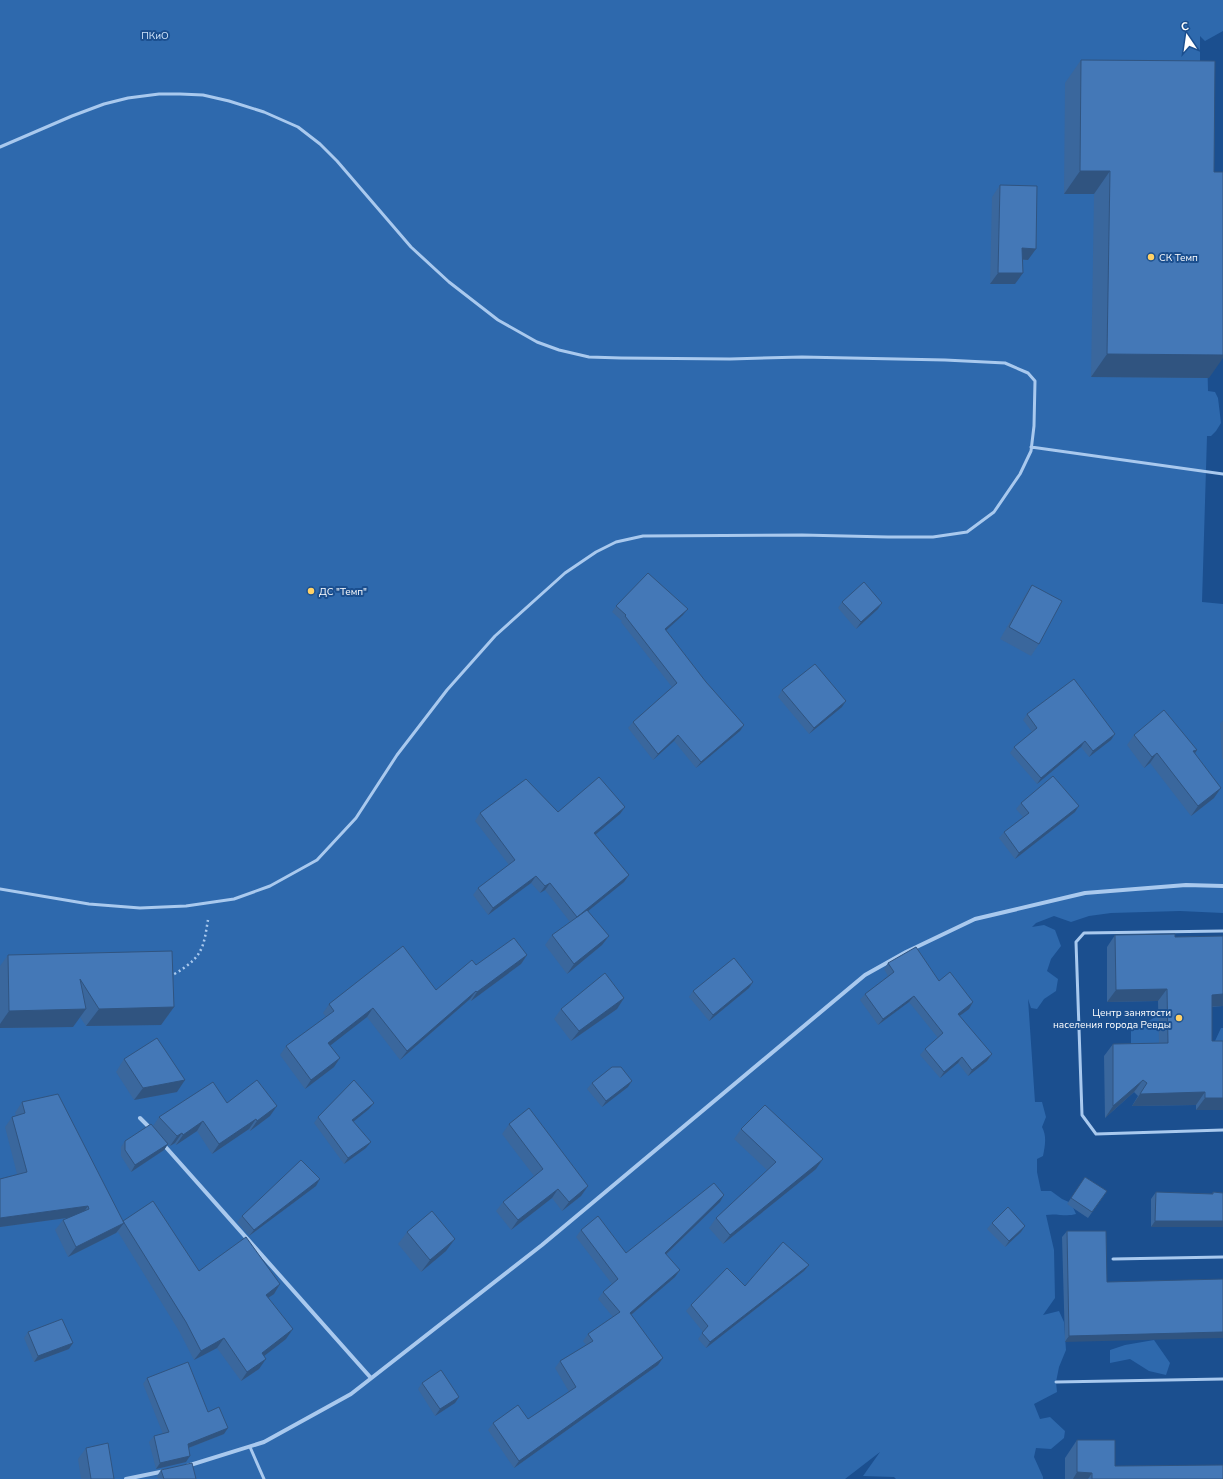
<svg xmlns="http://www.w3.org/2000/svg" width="1223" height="1479" font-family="'Nunito Sans',sans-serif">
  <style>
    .green { fill: #2e69ad }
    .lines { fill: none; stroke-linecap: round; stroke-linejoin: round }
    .path { stroke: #a9c9ee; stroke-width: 2.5; stroke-dasharray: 2 3; stroke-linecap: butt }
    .service { stroke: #a9c9ee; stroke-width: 3 }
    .minor { stroke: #a9c9ee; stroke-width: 4 }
    .wall { fill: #3a679d }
    .shaded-wall { fill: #305480 }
    .building { fill: #4478b7; stroke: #305480 }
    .poi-dot { fill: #ffd166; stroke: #1b4f8f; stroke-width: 1.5 }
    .labels { text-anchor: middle; stroke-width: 4; stroke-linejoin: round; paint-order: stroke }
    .park-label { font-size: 10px; fill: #cfe3fa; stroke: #1b4f8f }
    .poi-label { font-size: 10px; fill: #fff; stroke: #1b4f8f; text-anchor: start }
  </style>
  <rect width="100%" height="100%" fill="#1b4f8f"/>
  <path class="green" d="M0,0H1223V31L1205,41L1200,36V62L1208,391L1215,392L1218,398L1221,423L1216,431L1211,436H1207L1202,602L1223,604V913L1180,911L1111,913L1089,916L1071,922L1054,916L1036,923L1032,927L1044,925L1055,930L1061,946L1051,959L1047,971L1058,979L1056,991L1044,999L1037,1009L1031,1008L1028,999L1035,1102H1042L1046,1117L1042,1127C1047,1136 1045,1146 1043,1156L1037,1159V1172L1041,1191H1051L1062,1199L1071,1203L1076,1214C1066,1217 1056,1213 1046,1215L1054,1250L1055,1298L1043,1315L1059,1311L1064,1322L1066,1350L1059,1367L1056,1382L1057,1392L1034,1404L1040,1419L1050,1417L1065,1431L1064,1438L1051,1449L1036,1448L1034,1457L1043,1477V1479H896L894,1477L863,1476L880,1452L845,1479H0Z
    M1159,1016V1055H1131V1030C1142,1028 1148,1019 1159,1016Z
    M1221,1028H1223V1043L1215,1041Z
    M1154,1340L1170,1363L1166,1375L1149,1371L1130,1359L1110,1363V1350L1125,1345Z"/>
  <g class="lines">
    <path class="path" d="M170,976C178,973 195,961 199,953C205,944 206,930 208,920"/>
    <path class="service" d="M0,147L72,116L104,104L128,98L159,94H180L203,95L229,101L264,112L298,127L320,144L337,161L411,247L449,282L498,320L537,342L559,350L589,357L621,358L730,359L802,357L945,360L1005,363L1028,373L1035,381L1034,426L1031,451L1020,474L994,512L967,532L933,537H888L802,535L643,536L616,542L596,552L565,573L495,636L447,690L397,755L356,818L317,860L270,886L234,899L186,906L140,908L89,904L0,889
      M1031,447L1223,474
      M1223,931L1084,933L1076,942L1082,1115L1096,1134L1223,1130
      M1113,1259L1223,1257
      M1056,1382L1223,1379
      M250,1447L264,1479"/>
    <path class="minor" d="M140,1118L151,1129
      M163,1144L371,1378
      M187,1466L264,1442L351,1394L542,1245L865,975L906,952L975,919L1085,893L1186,885L1223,886
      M126,1479L165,1471"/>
  </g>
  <path class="wall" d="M1081,60L1209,378L1091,377L1094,194H1064L1065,83Z
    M1000,185L1028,260H1023L1015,284H990L992,197Z
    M1032,585L1039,644L1031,656L1000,639L1024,597Z
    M842,602L878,609L856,629L838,608Z
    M616,606L683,615L666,630L706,682L744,725L740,731L696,768L674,741L653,760L628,728L633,722L672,687L621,622L622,621L612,612Z
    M782,690L842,707L809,734L778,697Z
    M1027,714L1115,734L1111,740L1089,757L1081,747L1037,784L1010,753L1014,747L1032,732L1023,720Z
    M1223,720V759H1222L1220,724Z
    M1134,735L1197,750L1195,754L1214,798L1191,816L1150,763L1144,768L1127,745Z
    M1021,803L1075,812L1015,859L999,838L1004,832L1023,817L1016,809Z
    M625,807L620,814L596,834L629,875L624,882L588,911L609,936L602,945L567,974L545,945L552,935L570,922L545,890L540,893L531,883L488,915L473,895L478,888L509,865L475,821L480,813L558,812Z
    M1115,935L1175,937L1223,936V1006L1212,1007V1041L1223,1110H1196V1105L1132,1106L1138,1096L1134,1092L1105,1118L1104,1056L1113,1044L1159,1043L1158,1001L1107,1002V947Z
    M8,955L174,1007L161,1025L86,1026L80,1017L73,1027L0,1028V966Z
    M527,955L521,964L471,1001L470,999L400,1060L367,1017L330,1045L334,1067L305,1089L280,1055L286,1046L326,1017L323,1013L329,1004L436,990L476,965Z
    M888,963L939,981L973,1002L969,1009L959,1016L992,1054L987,1061L968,1076L958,1063L940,1078L920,1055L925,1049L938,1038L909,1002L878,1025L860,1000L865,994L888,976L884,969Z
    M753,982L749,988L709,1021L689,997L693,991Z
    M624,998L617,1009L571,1041L554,1019L561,1009Z
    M124,1059L177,1092L134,1100L116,1072Z
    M592,1083L628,1087L602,1107L587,1089Z
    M22,1102L123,1221L199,1271L280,1284L274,1294L268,1298L286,1339L264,1356L259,1369L241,1381L217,1348L194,1360L179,1331L118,1232L68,1257L55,1230L63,1220L67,1218L0,1227V1179L17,1174L5,1127L12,1117L16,1116L15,1113Z
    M227,1103L270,1116L250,1131L249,1129L212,1154L197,1131L176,1145L175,1143L170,1146L168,1144L164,1150L131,1172L121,1156V1147L125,1141L153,1126L159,1117Z
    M369,1109L354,1121L366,1148L344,1164L314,1123L318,1117Z
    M509,1124L588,1186L581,1196L562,1211L552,1198L511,1230L496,1211L503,1202L534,1176L502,1134Z
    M741,1129L816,1169L723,1244L709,1228L716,1218L767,1170L734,1139Z
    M1085,1177L1107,1191L1088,1218L1067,1204Z
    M316,1186L249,1236L237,1222L242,1216Z
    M1156,1192L1212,1194L1213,1192L1223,1193L1151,1227V1199Z
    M720,1202L666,1255L680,1270L675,1277L631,1315L658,1365L514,1468L488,1430L493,1423L528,1419L569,1392L555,1368L560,1361L586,1345L583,1341L588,1334L613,1317L598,1299L603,1292L612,1284L576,1237L581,1230L626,1253Z
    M992,1223L1021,1232L1005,1247L987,1229Z
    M1067,1231L1107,1282L1065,1342L1062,1237Z
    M407,1232L446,1251L421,1272L398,1244Z
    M809,1265L804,1271L706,1348L698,1339L703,1332L686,1311L691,1305L745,1286Z
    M28,1332L69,1349L34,1362L24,1338Z
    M147,1378L224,1434L189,1448L186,1462L156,1469L149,1442L154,1436L163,1434L143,1384Z
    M422,1383L459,1397L455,1403L435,1416L418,1389Z
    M1077,1440L1115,1466L1223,1479H1065V1458Z
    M86,1448L114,1479H81L78,1459Z
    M161,1470L196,1479H158L157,1476Z"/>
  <path class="shaded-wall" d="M1080,171H1110L1094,194H1064Z
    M1022,248L1036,249L1028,260L1015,259Z
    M998,273H1023L1015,284H990Z
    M1107,354L1223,355V358L1209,378L1091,377Z
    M882,603L878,609L856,629L861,622Z
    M688,609L683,615L661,635L665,629Z
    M846,701L842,707L809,734L814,728Z
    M744,725L740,731L696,768L701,762Z
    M1115,734L1111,740L1089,757L1093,751Z
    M678,735L674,741L653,760L658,754Z
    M1085,741L1081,747L1037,784L1041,778Z
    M1197,750L1190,761L1193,751Z
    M1157,753L1150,763L1144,768L1152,757Z
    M1221,788L1214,798L1191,816L1198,806Z
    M1079,806L1075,812L1015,859L1019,853Z
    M625,807L620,814L589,840L594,833Z
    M629,875L624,882L572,924L577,917Z
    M536,876L531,883L488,915L493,908Z
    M550,883L545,890L540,893L545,886Z
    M609,936L602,945L567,974L574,964Z
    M527,955L521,964L471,1001L477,992Z
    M753,982L749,988L709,1021L713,1015Z
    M1167,989L1158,1001L1107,1002L1116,990Z
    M476,991L470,999L400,1060L407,1051Z
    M1223,994V1006L1203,1007L1212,995Z
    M914,996L909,1002L878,1025L883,1019Z
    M624,998L617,1009L571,1041L579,1031Z
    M973,1002L969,1009L954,1020L958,1014Z
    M174,1007L161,1025L86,1026L99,1009Z
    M373,1008L367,1017L322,1052L328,1043Z
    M86,1009L73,1027L0,1028V1024L9,1011Z
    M992,1054L987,1061L968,1076L972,1070Z
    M962,1057L958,1063L940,1078L944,1072Z
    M340,1058L334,1067L305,1089L311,1080Z
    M185,1080L177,1092L134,1100L143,1088Z
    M1143,1080L1134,1092L1105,1118L1113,1106Z
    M632,1081L628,1087L602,1107L606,1101Z
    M1205,1092L1196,1105L1132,1106L1140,1094Z
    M1205,1098H1223V1110H1196Z
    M374,1103L369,1109L348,1126L352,1120Z
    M277,1106L270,1116L250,1131L257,1121Z
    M256,1119L249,1129L212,1154L219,1144Z
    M203,1121L197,1131L176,1145L183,1135Z
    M182,1133L175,1143L170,1146L177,1136Z
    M371,1142L366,1148L344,1164L348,1158Z
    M168,1144L164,1150L131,1172L135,1165Z
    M823,1159L816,1169L723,1244L730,1235Z
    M320,1179L316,1186L249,1236L254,1230Z
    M588,1186L581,1196L562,1211L569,1202Z
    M558,1189L552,1198L511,1230L518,1220Z
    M724,1195L720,1202L660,1260L665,1253Z
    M88,1206L81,1216L0,1227V1218Z
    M1155,1221H1223V1227H1151Z
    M124,1223L116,1233L68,1257L76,1247Z
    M1025,1226L1021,1232L1005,1247L1009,1241Z
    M455,1239L446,1251L421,1272L430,1260Z
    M809,1265L804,1271L706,1348L710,1342Z
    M680,1270L675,1277L625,1320L630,1313Z
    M280,1284L274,1294L259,1304L266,1295Z
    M293,1329L286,1339L255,1363L262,1353Z
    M1223,1332V1338L1065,1342L1069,1336Z
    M224,1338L217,1348L194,1360L201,1351Z
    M73,1343L69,1349L34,1362L38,1356Z
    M663,1358L658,1365L514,1468L519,1461Z
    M266,1359L259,1369L241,1381L247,1372Z
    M459,1397L455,1403L435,1416L440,1409Z
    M228,1428L224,1434L183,1450L188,1444Z
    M190,1456L186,1462L156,1469L160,1463Z
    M1077,1472L1092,1473L1088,1479H1073Z"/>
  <path class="building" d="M1081,60L1215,61L1214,172H1223V355L1107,354L1110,171H1080Z
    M1000,185L1037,186L1036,249L1022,248L1023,273H998Z
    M648,573L688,609L665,629L706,682L744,725L701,762L678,735L658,754L633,722L677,683L625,616L626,615L616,606Z
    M864,582L882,603L861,622L842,602Z
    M1032,585L1062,601L1039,644L1009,627Z
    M815,664L846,701L814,728L782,690Z
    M1074,679L1115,734L1093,751L1085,741L1041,778L1014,747L1037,728L1027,714Z
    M1164,710L1197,750L1193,751L1221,788L1198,806L1157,753L1152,757L1134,735Z
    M1053,776L1079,806L1019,853L1004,832L1029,813L1021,803Z
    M599,777L625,807L594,833L629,875L577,917L550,883L545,886L536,876L493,908L478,888L515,860L480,813L526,779L558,812Z
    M587,910L609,936L574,964L552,935Z
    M1175,934V937L1223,936V994L1212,995V1041H1223V1098H1205V1092L1140,1094L1147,1083L1143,1080L1113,1106V1044L1168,1043L1167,989L1116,990L1115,935Z
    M514,938L527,955L477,992L476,991L407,1051L373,1008L328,1043L340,1058L311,1080L286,1046L334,1011L329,1004L403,946L436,990L472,960L476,965Z
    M916,947L939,981L950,972L973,1002L958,1014L992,1054L972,1070L962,1057L944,1072L925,1049L943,1033L914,996L883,1019L865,994L894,972L888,963Z
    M172,951L174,1007L99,1009L80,979L86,1009L9,1011L8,955Z
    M734,958L753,982L713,1015L693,991Z
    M605,973L624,998L579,1031L561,1009Z
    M157,1038L185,1080L143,1088L124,1059Z
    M612,1067H621L632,1081L606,1101L592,1083Z
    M257,1080L277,1106L257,1121L256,1119L219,1144L203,1121L183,1135L182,1133L177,1136L159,1117L213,1082L227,1103Z
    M354,1080L374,1103L352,1120L371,1142L348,1158L318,1117Z
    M58,1094L124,1223L76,1247L63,1220L89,1209L88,1206L0,1218V1179L27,1172L12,1117L25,1113L22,1102Z
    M765,1105L823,1159L730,1235L716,1218L776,1162L741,1129Z
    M529,1108L588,1186L569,1202L558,1189L518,1220L503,1202L543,1169L509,1124Z
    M151,1124L168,1144L135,1165L125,1150V1141Z
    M301,1160L320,1179L254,1230L242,1216Z
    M1085,1177L1107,1191L1092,1212L1071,1198Z
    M714,1183L724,1195L665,1253L680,1270L630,1313L663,1358L519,1461L493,1423L518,1405L528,1419L576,1387L560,1361L593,1341L588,1334L620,1312L603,1292L618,1279L581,1230L598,1216L626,1253Z
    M1156,1192L1213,1194V1192L1223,1193V1221H1155Z
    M153,1201L199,1271L246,1237L280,1284L266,1295L293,1329L262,1353L266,1359L247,1372L224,1338L201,1351L186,1322L123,1221Z
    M1008,1207L1025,1226L1009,1241L992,1223Z
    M432,1211L455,1239L430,1260L407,1232Z
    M1067,1231H1106L1107,1282L1223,1279V1332L1069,1336Z
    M783,1242L809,1265L710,1342L702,1333L708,1326L691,1305L727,1268L745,1286Z
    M62,1319L73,1343L38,1356L28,1332Z
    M188,1362L208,1412L219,1407L228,1428L188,1444L190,1456L160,1463L154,1436L169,1432L147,1378Z
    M441,1370L459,1397L440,1409L422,1383Z
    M1077,1440H1115V1466L1223,1465V1479H1092V1473L1077,1472Z
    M108,1443L114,1479H91L86,1448Z
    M192,1463L196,1479H164L161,1470Z"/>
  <g class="poi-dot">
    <circle cx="1151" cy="257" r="4"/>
    <circle cx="311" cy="591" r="4"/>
    <circle cx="1179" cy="1018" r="4"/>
  </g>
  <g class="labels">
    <g class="park-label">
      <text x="155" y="39">ПКиО</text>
    </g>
    <g class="poi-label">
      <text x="1159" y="261">СК Темп</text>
      <text x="319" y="595">ДС "Темп"</text>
      <text x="1171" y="1016" text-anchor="end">Центр занятости<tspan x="1171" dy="12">населения города Ревды</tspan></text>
    </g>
  </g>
  <g transform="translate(1187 36) rotate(347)" stroke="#1b4f8f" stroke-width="3" paint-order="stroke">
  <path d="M0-3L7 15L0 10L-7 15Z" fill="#ffffff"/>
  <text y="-6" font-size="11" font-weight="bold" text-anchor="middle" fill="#ffffff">С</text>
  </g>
</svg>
